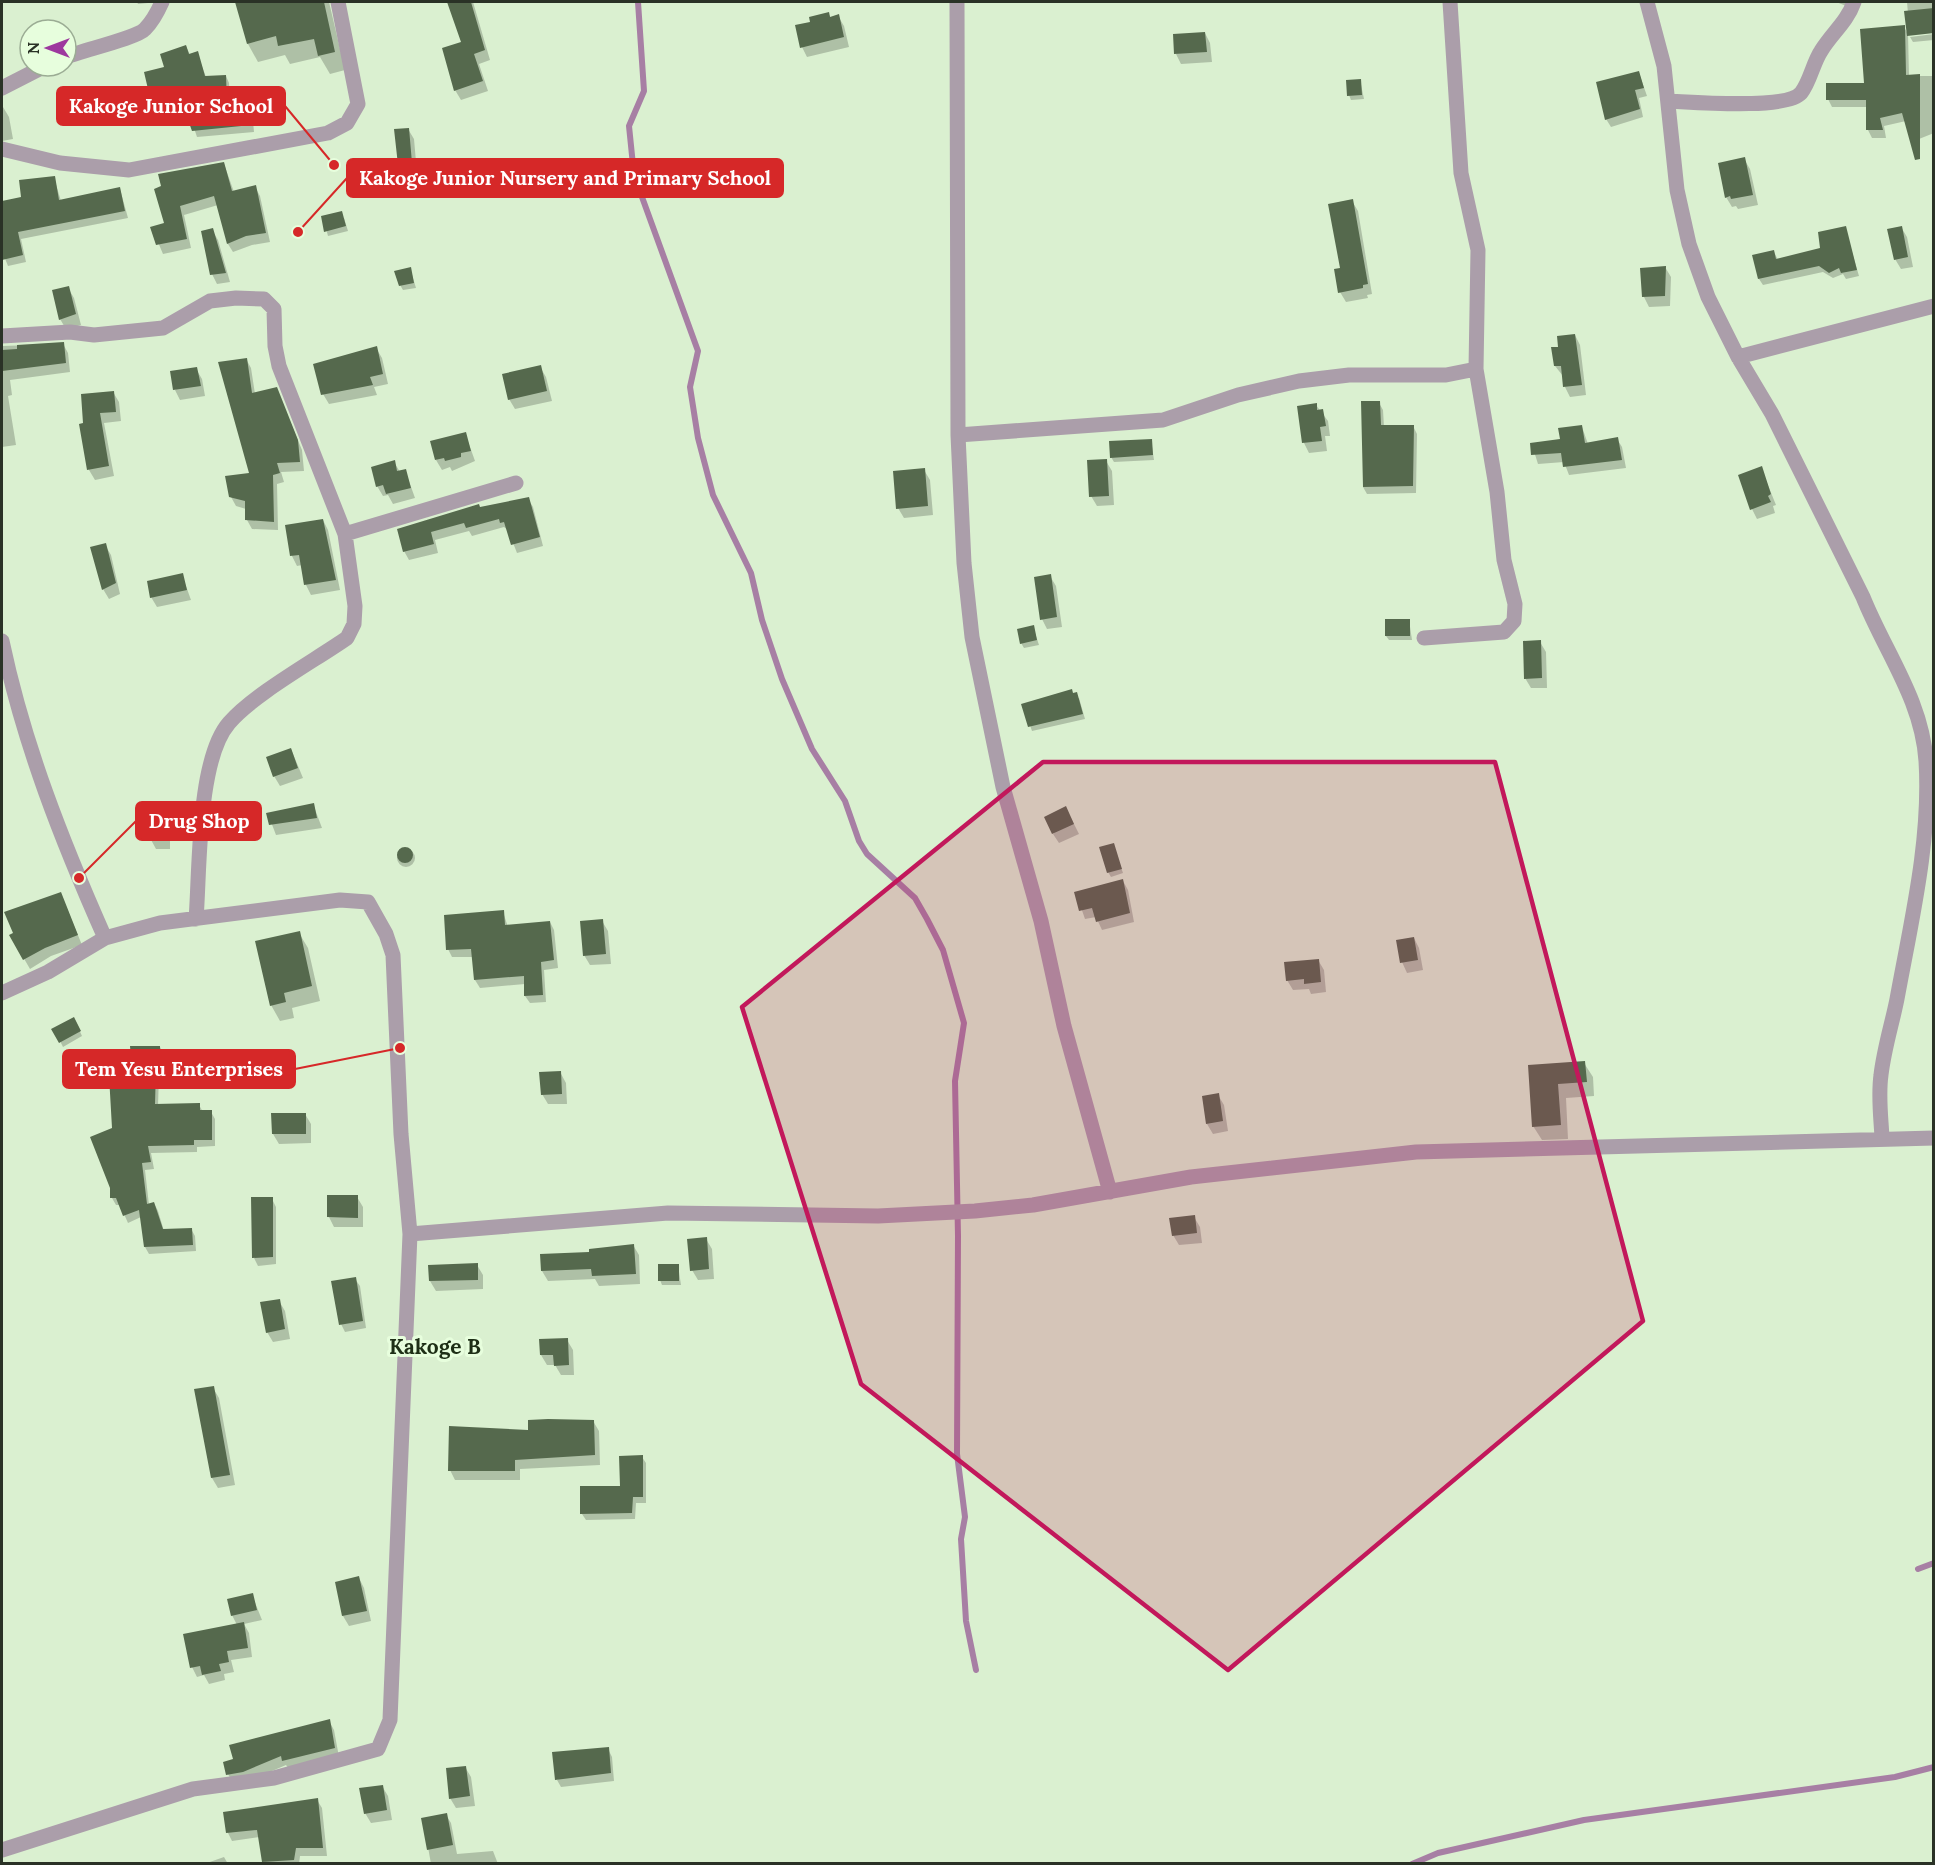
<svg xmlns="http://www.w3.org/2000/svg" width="1935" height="1865" font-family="Lora,serif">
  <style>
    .shadow { fill: #0003 }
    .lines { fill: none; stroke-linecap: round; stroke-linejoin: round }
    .stream { stroke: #a77fa4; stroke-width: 6 }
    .building { fill: #55694d }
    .minor { stroke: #ab9eaa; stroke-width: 15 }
    .marked { fill: #c2185b; fill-opacity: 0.2; stroke: #c2185b; stroke-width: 4.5; stroke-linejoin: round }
    .labels { text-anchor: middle; stroke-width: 6; stroke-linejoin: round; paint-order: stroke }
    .quarter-label { font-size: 21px; font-weight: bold; fill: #1e2f16; stroke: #e7fedd }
    .leader { fill: none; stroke: #d62828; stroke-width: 2 }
    .callout-dot { fill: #d62828; stroke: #e7fedd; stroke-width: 2 }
    .callout { fill: #d62828; stroke: #d62828; stroke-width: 2 }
    .callout-label { font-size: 20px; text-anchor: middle; font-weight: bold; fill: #fff }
  </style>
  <rect width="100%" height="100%" fill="#daf0d0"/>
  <path class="shadow" d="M137,2H158L138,4Z
    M237,2H257L263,13L295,14L293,2H329L345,70L330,74L320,57L290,64L285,55L258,62L248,44Z
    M449,2H473L490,60L479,64L488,91L461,100L455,90L462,43Z
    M1836,2H1852L1849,7Z
    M1907,2H1934V31L1910,34V37Z
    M828,13L831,18L838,16L844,26L849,47L807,57L802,47Z
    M1904,27L1908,34L1909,76H1934V133L1914,141L1906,121L1884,126L1886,138H1872L1868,130V107H1832L1828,99L1866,85Z
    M1205,33L1210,43L1212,62L1181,64L1176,54Z
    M1934,34V40L1913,42L1910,37Z
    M186,46L190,55L197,53L206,77L226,76L229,83L230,106L248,104L252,111L254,132L197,137L185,101L157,109L145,73L166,68Z
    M1639,73L1647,96L1639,98L1643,117L1611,127L1606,119Z
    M1360,80L1364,99L1351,100L1349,95Z
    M3,107L9,117L13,139L2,141Z
    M408,129L414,139L417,173L405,174L399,164Z
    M1744,159L1750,169L1758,205L1738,209L1736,206L1732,207L1726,197Z
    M224,164L234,192L255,187L260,196L270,242L252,245L233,252L228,244L218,205L184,215L191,248L163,254L152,228L166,224L156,190Z
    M54,178L61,201L120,189L128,218L21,239L26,262L8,266L2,251V203L23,198Z
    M1352,201L1358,211L1372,294L1367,295L1368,298L1346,302L1340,292Z
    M323,217L344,218L348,231L328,236Z
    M1901,227L1907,237L1913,267L1901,269L1895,259Z
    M1845,228L1859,276L1846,279L1843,274L1833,278L1823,272L1763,285L1759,279L1774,252L1778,260L1821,249Z
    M212,230L218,240L230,282L217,284L212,274Z
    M1665,267L1671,277L1670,306L1649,307L1644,297L1642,269Z
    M410,268L416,288L403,290L400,285Z
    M68,288L74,298L81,325L66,329L60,319Z
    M1575,335L1580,345L1586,395L1570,397L1565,387L1563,376L1555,366L1560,348Z
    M63,344L68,353L70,372L10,380L12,395L8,396L16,445L2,447V346Z
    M376,348L382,358L388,384L374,387L377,395L329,404L323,394Z
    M246,359L251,368L255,394L276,388L302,450L304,471L281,472L284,482L277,484L278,530L252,529L247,520L246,509L236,506L231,497L251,474Z
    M540,367L546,377L552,401L515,409L509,399Z
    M196,369L202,379L205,396L180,400L175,390Z
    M113,392L119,402L121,421L104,423L114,476L95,480L89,470L84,424Z
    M1363,403H1379L1383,410L1384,427L1413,426L1417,434L1416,493L1367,494L1363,487Z
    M1316,405L1328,421L1330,436H1325L1327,451L1309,453L1304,443L1299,407Z
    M1582,427L1588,444L1617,439L1622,447L1626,468L1569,475L1564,462L1538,464L1532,445L1561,440Z
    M465,433L475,461L452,471L450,467L442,470L436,460Z
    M1151,440L1154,460L1114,462L1111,457Z
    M1106,461L1112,471L1114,505L1097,506L1091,496Z
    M394,462L400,472L405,470L415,498L393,504L388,495L383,496L377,486Z
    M1761,468L1776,505L1773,506L1775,513L1757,519L1752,509Z
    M924,470L930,480L933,515L904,518L898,508Z
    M528,499L533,507L543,546L517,553L508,530L504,527L472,536L469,531L435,540L438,553L409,560L404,551L399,530Z
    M323,520L328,530L340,590L311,595L306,585L302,565L297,566L292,556L287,526Z
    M105,545L111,555L120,594L109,599L103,589Z
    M182,575L191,600L157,607L151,597Z
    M1050,576L1056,586L1062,627L1047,629L1042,619Z
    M1409,620L1412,640H1389L1386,636Z
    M1033,627L1039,645L1024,648L1021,643Z
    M1540,642L1546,652L1547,688H1531L1525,678Z
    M1079,698L1085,719L1032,731L1023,705Z
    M291,749L303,778L280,786L274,776Z
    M313,804L322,828L276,835L268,814Z
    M164,810L170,821V849H156L150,838Z
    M1071,818L1079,834L1059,843L1053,834Z
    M1113,844L1123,873L1111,877L1108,872Z
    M397 858a9 9 0 1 1 18 0a9 9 0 1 1-18 0Z
    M1123,881L1128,890L1134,922L1102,930L1096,917L1085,919L1076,893Z
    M61,894L82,945L51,956L30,969L11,936Z
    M503,912L508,927L550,922L554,930L558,968L544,970L546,1002L530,1003L525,996V984L480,988L475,980L473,957H452L448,949Z
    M602,921L608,931L611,964L590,965L584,955Z
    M299,933L308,948L320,1001L292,1008L294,1018L280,1021L271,1005Z
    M1414,938L1419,948L1423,970L1407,973L1402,962Z
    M1318,960L1324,970L1326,992L1311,994L1309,989L1293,990L1287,980Z
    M76,1023L82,1036L63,1047L54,1029Z
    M160,1047L164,1054V1074H159L158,1106L199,1105L203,1112H211L215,1119V1146L197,1147V1152L151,1153L154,1169L145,1170L149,1205L154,1203L158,1211L164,1231L191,1229L195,1236L196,1251L149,1254L145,1247L141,1217L128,1223L120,1205H116L112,1198L114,1129L133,1059Z
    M1584,1063L1593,1077L1594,1096L1566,1098L1568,1139L1542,1140L1533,1126L1529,1066Z
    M560,1072L566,1083L567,1104H548L542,1094Z
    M1218,1095L1224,1105L1228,1131L1213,1134L1207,1124Z
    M305,1114L311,1124V1143L279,1144L273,1134Z
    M357,1197L363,1207V1227H334L329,1217Z
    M272,1199L276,1207V1264L258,1266L254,1258Z
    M1194,1217L1200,1227L1202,1243L1179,1245L1173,1235Z
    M706,1239L712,1249L714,1279L698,1280L692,1270Z
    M633,1245L639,1255L640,1284L599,1286L595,1279L548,1281L542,1271L541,1256L591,1253Z
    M477,1265L483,1275V1289L436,1291L430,1281Z
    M678,1265L681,1285H662L660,1280Z
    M355,1279L360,1286L366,1328L345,1332L341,1324Z
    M279,1301L285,1311L290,1339L273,1342L267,1332Z
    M567,1340L573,1350L574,1375H561L555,1365H547L541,1355Z
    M213,1388L219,1398L235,1485L218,1488L212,1478Z
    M593,1421L599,1431L600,1465L520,1469V1480H455L450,1470L530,1432Z
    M642,1457L646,1463V1503H636L635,1519L586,1520L582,1514V1488H621Z
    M359,1578L364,1588L371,1621L349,1626L343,1616L336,1583Z
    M252,1595L262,1620L244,1624L249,1633L252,1657L231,1660L234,1672L224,1674L225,1680L209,1684L204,1675L197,1677L192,1667L237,1625L232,1615Z
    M329,1721L334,1730L339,1757L289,1769L286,1765L249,1781L233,1783L228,1774Z
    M608,1749L612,1757L614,1781L561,1787L557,1780Z
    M465,1767L471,1777L475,1806L456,1808L450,1798Z
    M382,1786L388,1796L392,1820L371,1823L365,1813Z
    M317,1800L322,1808L327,1856H300L299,1864H265L260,1837L232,1841L228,1833L225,1814Z
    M446,1815L451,1823L457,1854L493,1851L498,1864H431L423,1819Z
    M224,1857L228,1864H204Z"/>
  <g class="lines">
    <path class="stream" d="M638,2L644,91L629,126L634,175L698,351L690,387L698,438L713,495L751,573L762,620L782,679L812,749L845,801L859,841L867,854L915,898L927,919L943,950L964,1023L955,1081L958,1236L957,1454L965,1517L961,1539L966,1621L976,1670
      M1918,1569L1934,1563
      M1412,1864L1438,1853L1584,1820L1895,1777L1934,1767"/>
  </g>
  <path class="building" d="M235,2H324L335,52L318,56L314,39L278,46L276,36L247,44Z
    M447,2H471L485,50L474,54L483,81L454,91L442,48L461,42Z
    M1934,8V33L1907,36L1904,11Z
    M829,12L830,17L839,14L844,37L800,48L795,25L810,22L809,17Z
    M1905,25L1906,75L1920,74V159L1915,160L1902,113L1880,118L1883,130H1866V100H1826V83H1864L1860,29Z
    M1205,32L1207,52L1174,54L1173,34Z
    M186,45L189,54L198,51L205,76L226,75L227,105L249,103L251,125L192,131L183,106V94L151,102L144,72L164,67L160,54Z
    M1639,71L1644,88L1635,90L1640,109L1605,120L1596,82Z
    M1361,79L1362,95L1347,96L1346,80Z
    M409,128L412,163L398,165L394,129Z
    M1745,157L1753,195L1731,199L1730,196L1725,198L1718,163Z
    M224,162L232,191L256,185L266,233L246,236L227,244L214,196L180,206L187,239L156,245L150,227L164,223L154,189L161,186L158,174Z
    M55,176L59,200L120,187L125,211L18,232L23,255L2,260V201L21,197L19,180Z
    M1353,199L1368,284L1363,285V288L1338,293L1334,269L1340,268L1328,204Z
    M342,211L346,226L324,232L321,216Z
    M1846,226L1857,270L1841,273L1839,268L1829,273L1819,266L1758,279L1752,255L1774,250L1776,259L1820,248L1818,232Z
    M1902,226L1908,257L1894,260L1887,229Z
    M213,228L226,273L210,275L201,231Z
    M1666,266L1665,296L1642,297L1640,268Z
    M411,267L414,283L399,286L394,271Z
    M69,286L76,314L59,320L52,290Z
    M1575,334L1582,385L1563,387L1561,366H1554L1551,347H1558L1557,336Z
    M64,342L66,363L2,371V350L17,349V345Z
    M377,346L383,374L370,377L373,385L321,395L313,364Z
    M247,358L252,393L277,387L298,440L300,462L277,463L280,473L273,475L274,522L245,520V501L229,497L225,476L249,473L218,362Z
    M541,365L547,391L508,400L502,374Z
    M197,367L201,386L173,390L170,371Z
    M114,391L116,412L100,413L109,466L87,470L79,424L83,423L81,394Z
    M1361,401H1380L1381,425H1414L1413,486L1363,487Z
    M1317,403V410L1323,409L1326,426L1320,427L1322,441L1302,443L1297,406Z
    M1582,425L1585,443L1618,437L1622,460L1563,467L1561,453L1531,455L1530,443L1560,439L1558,428Z
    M466,432L471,451L461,453V457L445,461L444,458L435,460L430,441Z
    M1152,439L1153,455L1110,458L1109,441Z
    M1107,459L1109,496L1089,497L1087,460Z
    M395,460L397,471L406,469L411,488L386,494L383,485L376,487L371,467Z
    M1762,466L1771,494L1768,496L1771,502L1750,510L1738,475Z
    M925,468L928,506L896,509L893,471Z
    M529,497L540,537L511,545L504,522L500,523L499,519L466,528L464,523L431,532L434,544L403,552L397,529L479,504L480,507Z
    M323,519L336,580L304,585L299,555L290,556L285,525Z
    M106,543L116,583L102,590L90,547Z
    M183,573L187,590L150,598L147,581Z
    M1051,574L1057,617L1040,620L1034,577Z
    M1385,619H1410V636H1385Z
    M1034,625L1037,640L1020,644L1017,629Z
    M1541,640L1542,678L1524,679L1523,641Z
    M1072,689L1073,693L1077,692L1083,714L1028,727L1021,704Z
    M291,748L298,768L273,777L266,757Z
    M314,803L317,818L269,825L266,813Z
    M1066,806L1074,824L1052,834L1044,817Z
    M1114,843L1122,869L1107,873L1099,847Z
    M397 855a8 8 0 1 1 16 0a8 8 0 1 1-16 0Z
    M1123,879L1130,913L1096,922L1092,908L1079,911L1074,892Z
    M61,892L78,935L45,948L23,960L9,935L13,933L4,912Z
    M504,910L505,925L550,921L554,960L541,962L543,995L524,996V976L474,980L471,949L446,950L444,915Z
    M603,919L606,954L583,956L580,921Z
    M300,931L312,986L284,993L286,1002L270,1006L255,941Z
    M1414,937L1418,960L1400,963L1396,940Z
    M1319,959L1321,982L1304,984V979L1286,981L1284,962Z
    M74,1017L81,1031L59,1043L51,1029Z
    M130,1046H160V1068H156L155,1104L200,1103V1110H212V1140H194V1145L148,1146L151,1162L142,1163L147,1204L154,1202L163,1229L192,1228L193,1245L144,1247L139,1210L123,1216L116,1198H110V1188L90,1137L112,1128L108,1058H131Z
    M1585,1061L1587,1082L1558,1084L1561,1125L1532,1127L1528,1065Z
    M561,1071L562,1094L541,1095L539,1072Z
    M1219,1093L1223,1121L1206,1124L1202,1096Z
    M271,1113H306V1134H272Z
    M327,1195H358V1218L327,1217Z
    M251,1197H273V1257L252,1258Z
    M1195,1215L1197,1233L1172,1236L1169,1218Z
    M707,1237L709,1269L690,1271L687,1239Z
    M634,1244L636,1274L592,1276L591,1269L541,1271L540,1254L589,1252V1249Z
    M478,1263V1280L429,1281L428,1265Z
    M658,1264H679V1281H658Z
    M356,1277L363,1321L339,1325L331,1281Z
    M280,1299L285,1329L266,1333L260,1302Z
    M568,1338L569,1365L554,1366L553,1355H540L539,1339Z
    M214,1386L230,1475L211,1478L194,1389Z
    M548,1419L594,1420L595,1455L515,1460V1471H448L449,1426L528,1430V1420Z
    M643,1455V1497H633L632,1513L580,1514V1486H620L619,1456Z
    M359,1576L367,1611L342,1616L335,1582Z
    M253,1593L257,1610L231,1616L227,1599Z
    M244,1622L248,1648L227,1651L229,1662L219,1664L221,1671L202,1675L200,1666L190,1668L183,1634Z
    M330,1719L335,1748L282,1761L281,1756L243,1772L226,1775L223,1762L233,1759L229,1745Z
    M609,1747L611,1773L555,1780L552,1752Z
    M466,1766L470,1796L449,1799L446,1768Z
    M383,1785L387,1810L364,1814L359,1788Z
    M318,1798L323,1848H296L294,1860L262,1862L257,1830L226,1833L223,1812Z
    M447,1813L453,1845L427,1850L421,1818Z"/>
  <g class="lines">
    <path class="minor" d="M957,2L958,435L964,563L972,637L1003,787L1041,921L1064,1026L1110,1192
      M1647,2L1664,66L1677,190L1689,244L1708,297L1738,357L1772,414L1863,597C1885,652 1922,700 1926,761C1931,840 1911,922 1897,999C1892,1024 1884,1049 1881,1075C1878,1096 1881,1117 1882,1138
      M66,57C83,50 137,38 145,29C153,21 158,11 162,2
      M2,88L45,66
      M1668,101C1693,102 1786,110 1801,93C1810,82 1813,63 1821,51C1832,33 1847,22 1854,2
      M2,149L60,163L129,170L328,133L347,123L358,104L338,2
      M2,336L70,332L94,335L163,328L210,301L236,298L264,299L274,309L275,346L279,366L345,534L355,606L354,624L347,638C314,661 254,694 229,723C197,760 200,870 196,919
      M1738,357L1934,306
      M958,435L1163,420L1238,395L1299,381L1349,375H1446L1476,369
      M345,534L516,483
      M1424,638L1504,632L1514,621L1515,604L1504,560L1497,492L1476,369L1478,250L1461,173L1450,2
      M2,641C24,745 62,841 105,938L160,923L340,900L368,902L386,934L393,955L401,1134L410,1234L390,1720L378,1749L274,1778L193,1789L2,1850
      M2,993L48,972L105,938
      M410,1234L668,1213L878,1216L975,1211L1033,1205L1191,1177L1416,1152L1934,1138"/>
  </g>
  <path class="marked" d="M1043,762H1495L1643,1321L1228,1670L861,1384L742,1007Z"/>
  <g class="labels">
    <g class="quarter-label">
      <text x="435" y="1354">Kakoge B</text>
    </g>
  </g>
  <path class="leader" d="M334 165L285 106M298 232L347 178M79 878L136 821M400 1048L295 1069"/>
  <g class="callout-dot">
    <circle cx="334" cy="165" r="6"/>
    <circle cx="298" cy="232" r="6"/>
    <circle cx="79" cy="878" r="6"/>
    <circle cx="400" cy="1048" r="6"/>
  </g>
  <g class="callout">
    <rect x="57" y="87" width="228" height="38" rx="6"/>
    <rect x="347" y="159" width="436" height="38" rx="6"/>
    <rect x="136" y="802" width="125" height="38" rx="6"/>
    <rect x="63" y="1050" width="232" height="38" rx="6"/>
  </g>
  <g class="callout-label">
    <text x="171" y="113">Kakoge Junior School</text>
    <text x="565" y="185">Kakoge Junior Nursery and Primary School</text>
    <text x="199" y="828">Drug Shop</text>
    <text x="179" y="1076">Tem Yesu Enterprises</text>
  </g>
  <rect width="1935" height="1865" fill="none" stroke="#2a3226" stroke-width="6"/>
  <g transform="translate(48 48) rotate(270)"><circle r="28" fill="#e7fedd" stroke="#9bac94" stroke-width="1.5"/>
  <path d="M0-4.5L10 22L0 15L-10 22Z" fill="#9d389e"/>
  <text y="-9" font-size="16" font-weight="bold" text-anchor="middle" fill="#2a3226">N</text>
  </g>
</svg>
